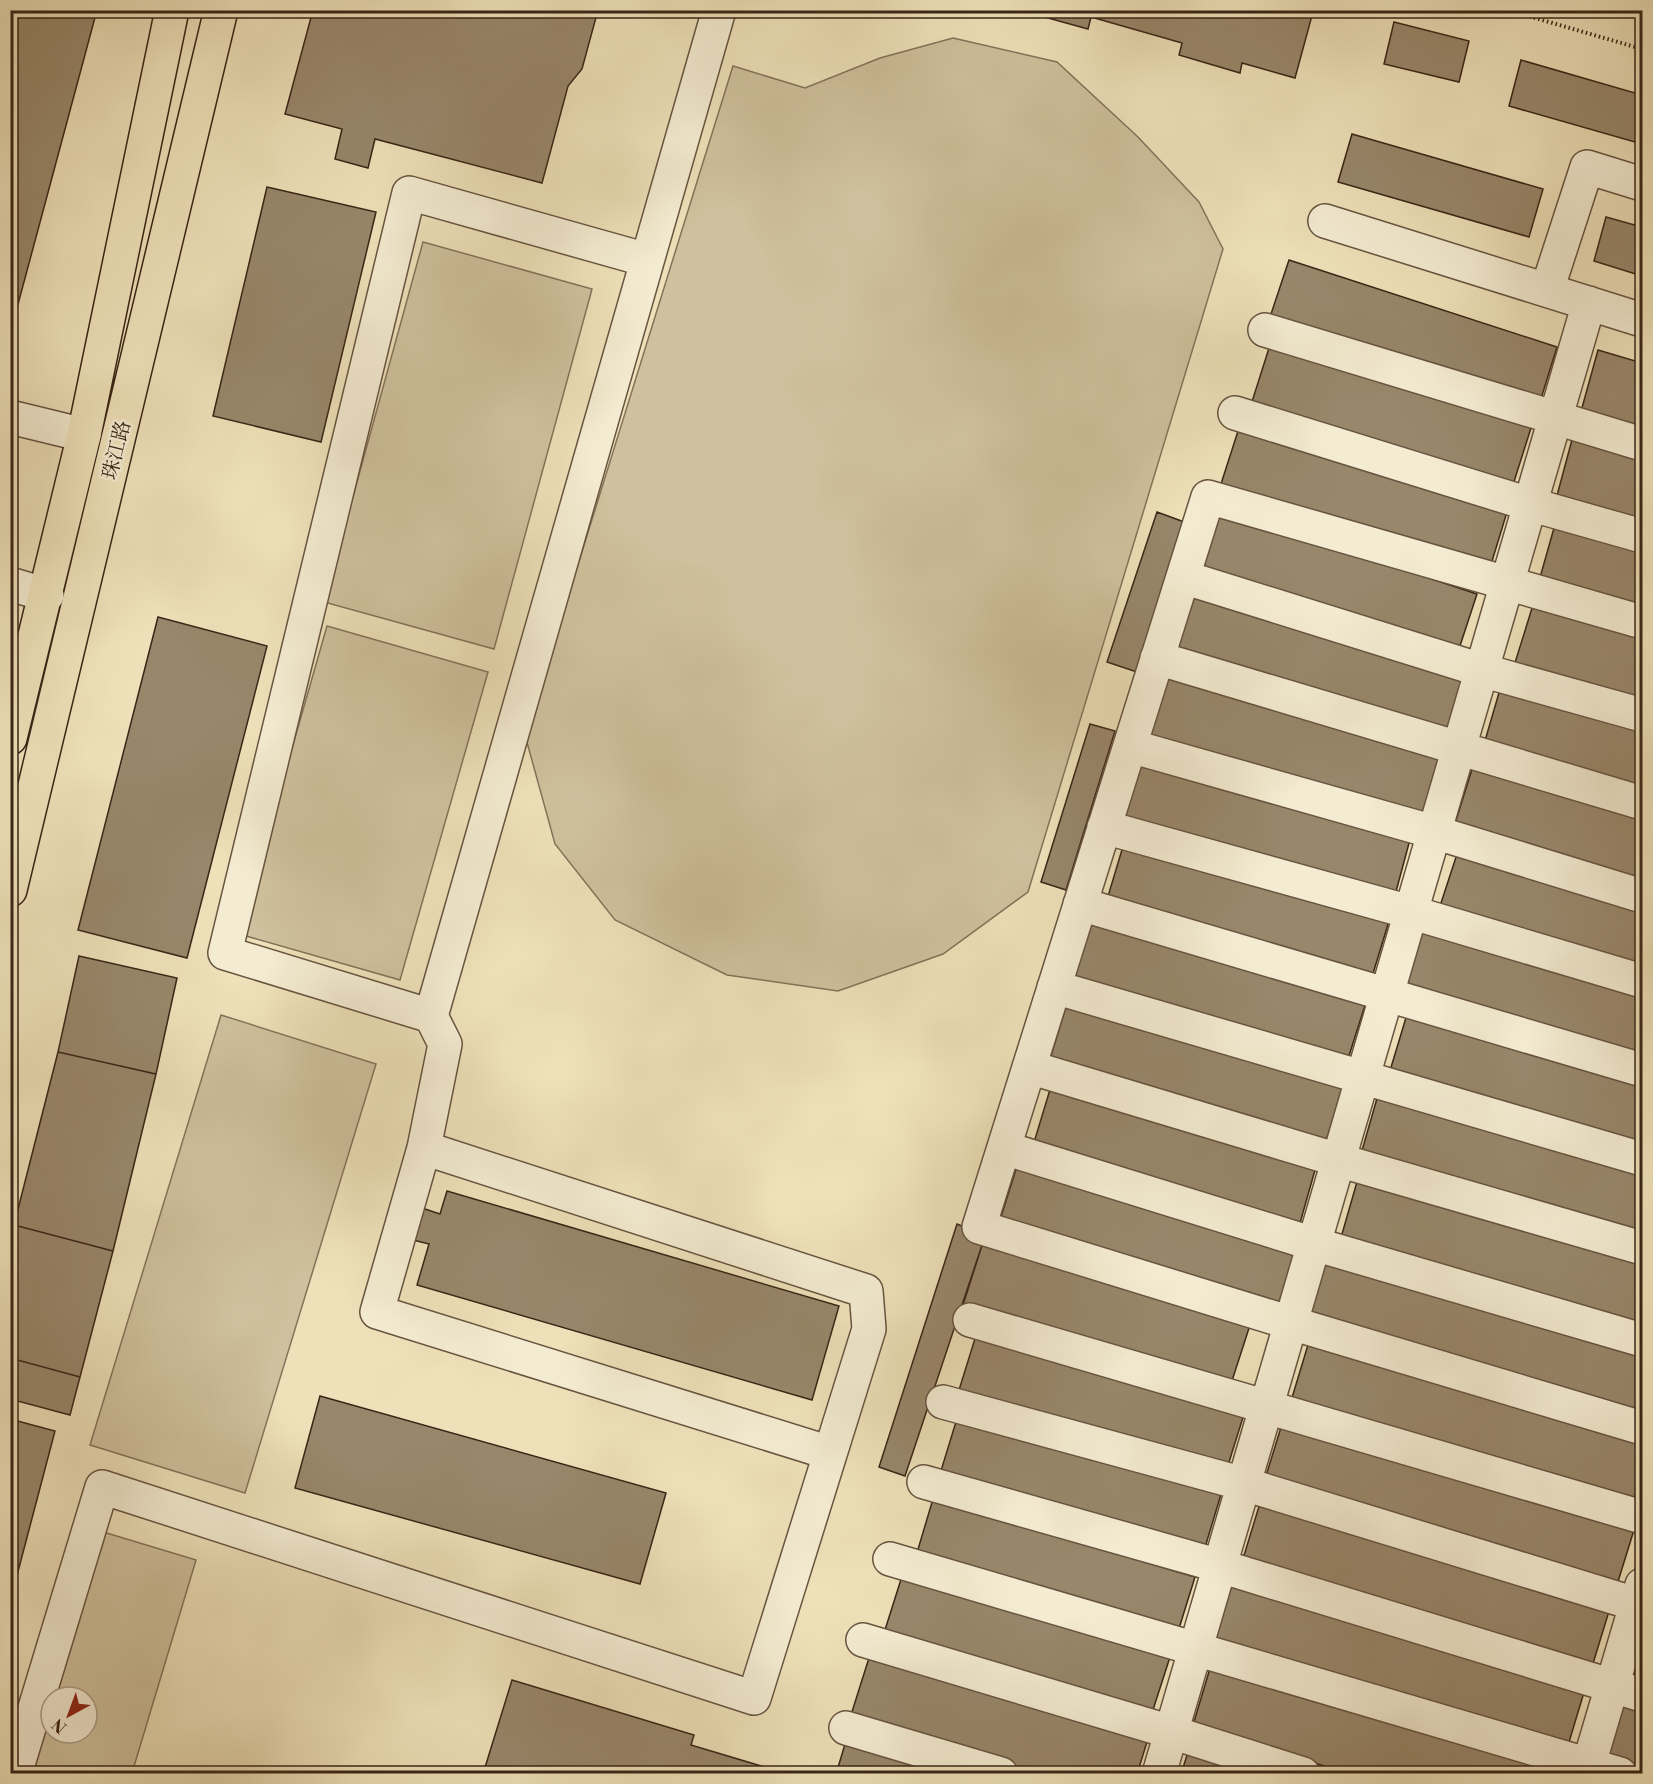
<svg xmlns="http://www.w3.org/2000/svg" width="1653" height="1784" font-family="'Libre Bodoni','Noto Serif SC',serif">
  <style>
    .green { fill: #cfc19d; stroke: #84735a; stroke-width: 1.5; fill-rule: evenodd }
    .building { fill: #98876b; stroke: #3a2517; stroke-width: 1.5 }
    .lines { fill: none; stroke-linecap: round; stroke-linejoin: round }
    .minor-casing { stroke: #675440; stroke-width: 36 }
    .major-casing { stroke: #3a2517; stroke-width: 36 }
    .path { stroke: #3a2517; stroke-width: 4; stroke-dasharray: 1.5 3; stroke-linecap: butt }
    .minor { stroke: #f4ecd2; stroke-width: 33 }
    .major { stroke: #eee1b9; stroke-width: 33 }
    .labels { text-anchor: middle; stroke-width: 5; stroke-linejoin: round; paint-order: stroke }
    .street-label { font-size: 20px; fill: #3a2517; stroke: #f4ecd2 }
  </style>
  <rect width="100%" height="100%" fill="#eee1b9"/>
  <filter id="stains"><feTurbulence type="fractalNoise" baseFrequency=".00333" numOctaves="4"/><feColorMatrix values="0 0 0 0 .2 0 0 0 0 .09 0 0 0 0 .02 0 0 0 .5 -.17"/></filter>
  <radialGradient id="worn" r=".72"><stop offset=".6" stop-color="#630" stop-opacity="0"/><stop offset="1" stop-color="#630" stop-opacity=".3"/></radialGradient>
  <path class="green" d="M953,38L1057,62L1138,137L1199,202L1223,249L1028,892L943,954L838,991L727,975L615,920L555,844L525,735L733,66L805,88L880,58Z
    M423,242L592,289L494,649L324,602Z
    M327,626L488,672L400,980L239,934Z
    M221,1015L376,1064L245,1493L90,1445Z
    M100,1531L196,1560L132,1773L28,1774ZM51,1697H87V1733H51Z"/>
  <path class="building" d="M10,10H97L10,334V36L16,33L10,23Z
    M313,10H598L582,69L568,86L542,183L375,139L368,168L335,159L342,129L285,114Z
    M1031,10H1309L1313,12L1295,78L1242,63L1240,73L1179,55L1182,43L1091,17L1088,29L1030,13Z
    M1394,22L1469,41L1459,82L1384,64Z
    M1521,60L1642,95V144L1509,106Z
    M1352,134L1543,189L1529,237L1338,182Z
    M267,187L376,212L321,442L213,416Z
    M1606,217L1642,227V276L1594,261Z
    M1289,260L1557,347L1539,405L1270,317Z
    M1270,345L1531,428L1511,491L1250,408Z
    M1598,350L1642,363V434L1580,415Z
    M1239,428L1507,512L1489,571L1220,487Z
    M1573,436L1642,457V528L1555,503Z
    M1217,508L1477,594L1457,655L1197,569Z
    M1157,512L1187,523L1137,672L1107,662Z
    M1556,521L1642,547V612L1539,581Z
    M1191,585L1465,673L1445,738L1171,649Z
    M1533,605L1642,638V706L1514,666Z
    M158,617L267,646L187,958L78,930Z
    M1163,671L1440,755L1420,821L1144,737Z
    M1501,686L1642,727V798L1482,751Z
    M1090,724L1115,731L1066,890L1041,882Z
    M1138,753L1412,832L1394,899L1119,820Z
    M1473,766L1642,819V888L1453,830Z
    M1124,843L1389,921L1371,980L1106,903Z
    M1460,845L1642,904V971L1440,906Z
    M1093,914L1367,999L1347,1062L1074,976Z
    M1423,926L1642,994V1059L1404,986Z
    M79,956L177,978L156,1074L58,1052Z
    M1068,1000L1344,1085L1324,1147L1049,1062Z
    M1408,1011L1642,1081V1150L1389,1074Z
    M58,1052L156,1074L113,1251L14,1225Z
    M1052,1083L1317,1163L1298,1230L1032,1149Z
    M1380,1088L1642,1166V1238L1361,1154Z
    M1018,1163L1296,1248L1277,1312L998,1226Z
    M1359,1175L1642,1258V1330L1340,1241Z
    M447,1191L839,1306L812,1400L417,1285L429,1244L409,1239L419,1207L440,1214Z
    M957,1224L985,1236L905,1476L879,1467Z
    M14,1225L113,1251L80,1377L10,1358V1241Z
    M985,1236L1251,1322L1229,1390L963,1305Z
    M1328,1257L1642,1354V1421L1309,1318Z
    M978,1329L1244,1414L1225,1475L959,1390Z
    M1311,1335L1642,1438V1492L1637,1509L1291,1401Z
    M10,1358L80,1377L70,1415L10,1399Z
    M320,1396L666,1493L640,1584L295,1488Z
    M959,1412L1222,1491L1203,1554L940,1474Z
    M10,1419L55,1431L10,1602Z
    M1283,1421L1634,1530L1616,1588L1265,1479Z
    M933,1499L1195,1577L1177,1635L916,1556Z
    M1261,1500L1610,1608L1591,1670L1242,1562Z
    M903,1573L1170,1657L1151,1716L884,1633Z
    M1229,1577L1585,1689L1566,1752L1210,1641Z
    M1642,1647V1682L1633,1679Z
    M869,1658L1147,1742L1137,1774H1033L850,1718Z
    M1211,1665L1557,1770L1556,1774H1350L1193,1725Z
    M512,1680L694,1735L691,1745L771,1769L770,1774H483Z
    M1622,1697L1642,1703V1767L1604,1756Z
    M846,1741L953,1774H836Z
    M1189,1749L1271,1774H1181Z"/>
  <g class="lines">
    <defs>
      <path id="minor" d="M719,10L431,1016L445,1044L424,1148L377,1312L830,1453
        M1325,221L1642,320
        M1547,290L1587,167L1642,184
        M1265,330L1642,444
        M1235,413L1529,504L1642,536
        M10,417L84,435
        M1183,577L1481,670L1642,715
        M10,584L47,595
        M1642,622L1208,497L979,1227L1291,1323L1642,1428
        M1157,658L1642,803
        M1130,746L1434,832L1642,896
        M1104,827L1410,912L1642,981
        M1080,904L1642,1070
        M1054,987L1642,1159
        M431,1016L225,953L409,193L647,260
        M1029,1067L1338,1160L1642,1248
        M1004,1148L1314,1244L1642,1340
        M970,1320L1642,1517
        M943,1402L1244,1484L1642,1606
        M924,1482L1220,1566L1642,1695
        M890,1559L1620,1774
        M863,1640L1171,1732L1303,1774
        M846,1728L1001,1774
        M15,1774L102,1487L754,1698L869,1329L866,1291L424,1148
        M1159,1774L1589,303
        M1586,1774L1642,1585"/>
      <path id="major" d="M10,738L84,435L172,10
        M10,890L221,10"/>
    </defs>
    <use href="#minor" class="minor-casing"/>
    <use href="#major" class="major-casing"/>
    <path class="path" d="M1508,10L1642,49"/>
    <use href="#minor" class="minor"/>
    <use href="#major" class="major"/>
  </g>
  <g class="labels">
    <g class="street-label">
      <text transform="translate(116 450) rotate(-76)" y="7">珠江路</text>
    </g>
  </g>
  <rect width="1653" height="1784" fill="none" stroke="#eee1b9" stroke-width="36"/>
  <rect x="12" y="12" width="1629" height="1760" fill="none" stroke="#3a2517" stroke-width="3"/>
  <rect x="18" y="18" width="1617" height="1748" fill="none" stroke="#3a2517" stroke-width="1.5"/>
  <g transform="translate(69 1715) rotate(221)"><circle r="28" fill="#f4ecd2" stroke="#aa9c87" stroke-width="1.5"/>
  <path d="M0-4.5L10 22L0 15L-10 22Z" fill="#8f2418"/>
  <text y="-9" font-size="16" font-weight="bold" text-anchor="middle" fill="#3a2517">N</text>
  </g>
  <rect width="100%" height="100%" filter="url(#stains)"/>
  <rect width="100%" height="100%" fill="url(#worn)"/>
</svg>
